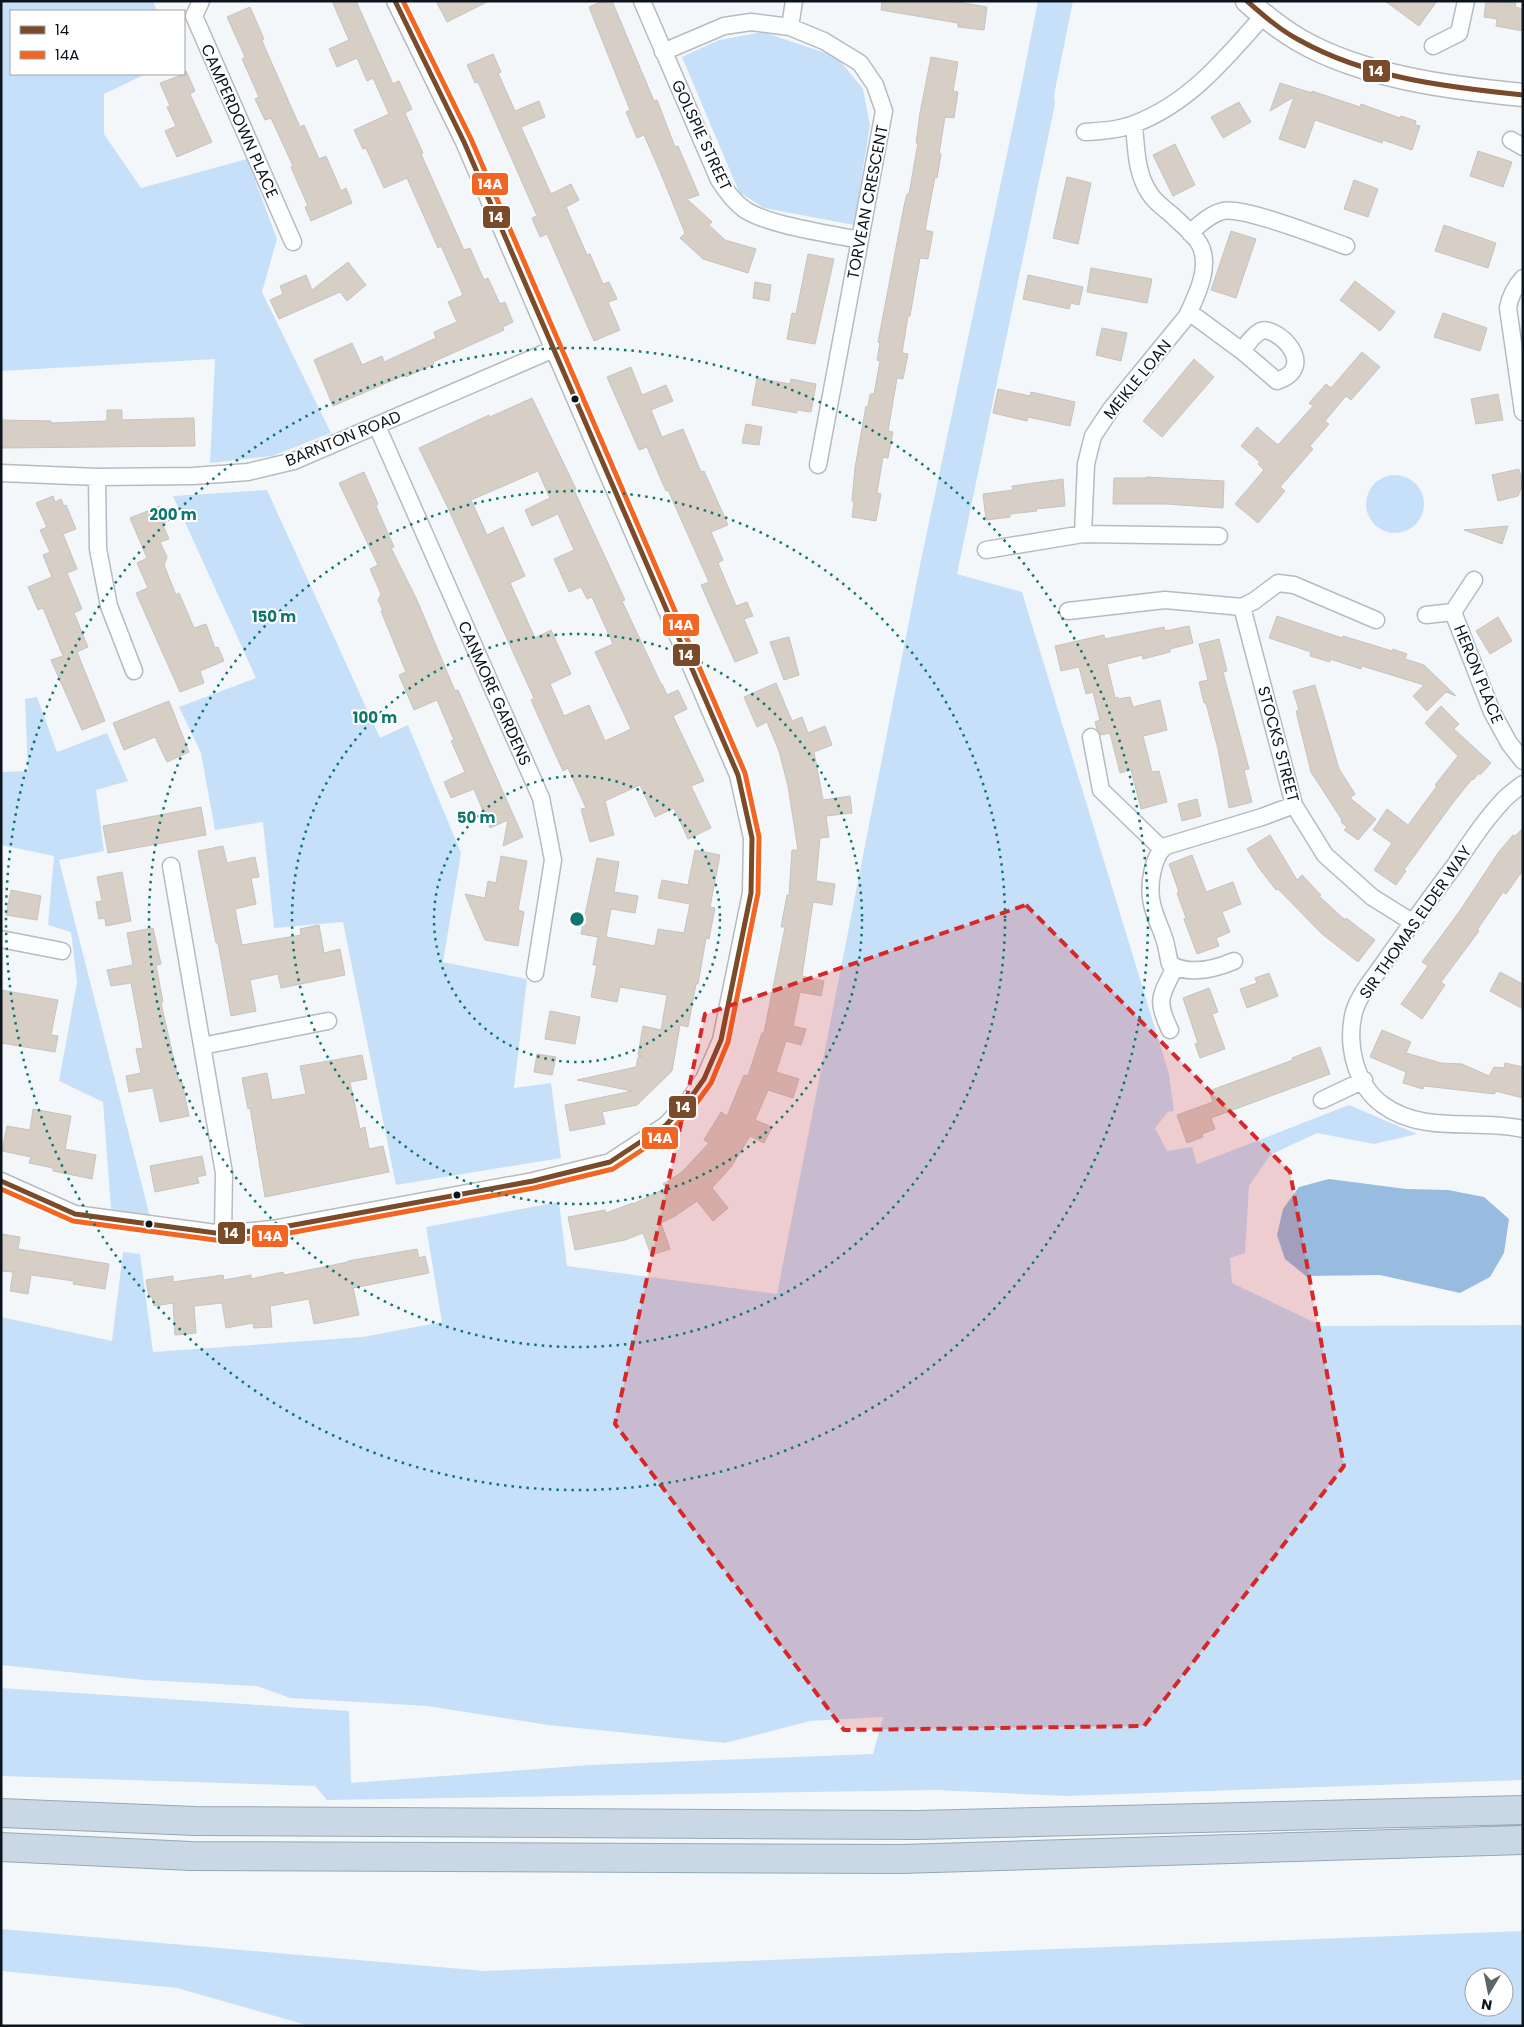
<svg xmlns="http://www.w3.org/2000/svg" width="1524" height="2027" font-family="Poppins,sans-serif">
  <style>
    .green { fill: #c6e0f9; fill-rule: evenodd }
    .water { fill: #97bce0 }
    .building { fill: #d7cec6; stroke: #c6c3c0; fill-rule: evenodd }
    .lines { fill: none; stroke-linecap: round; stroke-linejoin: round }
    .street-casing { stroke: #b5bbc0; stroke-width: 19 }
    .secondary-casing { stroke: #b5bbc0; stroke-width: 25 }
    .highway-casing { stroke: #96a8b5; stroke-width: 30 }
    .street { stroke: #fdfefe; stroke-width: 16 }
    .secondary { stroke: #fdfefe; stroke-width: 22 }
    .highway { stroke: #cad8e5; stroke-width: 28 }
    .bus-1-casing { stroke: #fff; stroke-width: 9 }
    .bus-2-casing { stroke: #fff; stroke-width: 9 }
    .bus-1 { stroke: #7a4b2a; stroke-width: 5 }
    .bus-2 { stroke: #f26522; stroke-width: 5 }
    .marked { fill: #d62828; fill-opacity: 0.2; stroke: #d62828; stroke-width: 4; stroke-dasharray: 10 6; stroke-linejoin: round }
    .ring { fill: none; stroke: #0f766e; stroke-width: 2.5; stroke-dasharray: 2.5 5 }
    .bus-dot { fill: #0c151d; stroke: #fff; stroke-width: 2 }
    .labels { text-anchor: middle; stroke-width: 4; stroke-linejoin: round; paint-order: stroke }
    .street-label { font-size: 16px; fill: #0c151d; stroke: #fff }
    .centre { fill: #0f766e; stroke: #fff; stroke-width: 2.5 }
    .ring-label { font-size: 15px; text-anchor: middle; font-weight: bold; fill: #0f766e; stroke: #fff; stroke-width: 4; stroke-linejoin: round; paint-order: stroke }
    .line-badge { stroke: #fff; stroke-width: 2 }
    .badge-label { font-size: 14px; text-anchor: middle; font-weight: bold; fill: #fff }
  </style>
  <rect width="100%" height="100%" fill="#f4f7fa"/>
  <path class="green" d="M1,1H153L157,11H11V74H146L104,94V134L141,188L247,159L277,239L262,292L331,433L272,456L210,463L215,359L1,371Z
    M1038,1H1073L1054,95L1055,104L957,574L1022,592L1169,1074L1174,1111L1168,1112L1155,1128L1167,1151L1192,1147L1197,1164L1349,1105L1417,1134L1374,1144L1317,1133L1270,1155L1249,1186L1245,1253L1230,1258L1232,1283L1322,1326L1523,1325V1780L1066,1796L937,1790L327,1800L315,1786L1,1776V1688L349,1711L351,1783L590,1765L873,1754L883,1717L810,1721L725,1743L548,1725L427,1706L290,1698L257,1686L144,1680L1,1665V1317L112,1341L123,1252L140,1254L153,1352L363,1337L442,1322L426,1227L559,1202L567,1266L777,1294L920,565L1019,97Z
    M763,32L837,57L863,89L870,125L854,225L764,208L739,192L682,57L719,40Z
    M1366 504a29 29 0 1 1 58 0a29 29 0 1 1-58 0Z
    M267,490L380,738L408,725L461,853L443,962L527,979L514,1088L551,1083L561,1158L396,1185L343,922L274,928L263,822L215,830L201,753L179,707L256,678L173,496Z
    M37,697L57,752L107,733L128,781L96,790L104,851L59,860L150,1217L111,1209L103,1102L59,1081L77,982L71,932L48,925L54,856L1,845V772L28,771L25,699Z
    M1,1929L485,1971L1523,1931V2026H310L177,1988L1,1971ZM1474,1977H1504V2007H1474Z"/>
  <path class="water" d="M1329,1179L1406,1189L1448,1190L1484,1197L1509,1219L1504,1253L1490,1277L1460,1293L1380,1275L1306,1276L1285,1259L1277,1235L1283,1209L1299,1187Z"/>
  <path class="building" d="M332,1H356L393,84L399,81L412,109L405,113L423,153L421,154L464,250L470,248L484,280L488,278L500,304L505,302L513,322L503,327L504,330L433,362L434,364L406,377L405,375L333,406L314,360L352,343L362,365L382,356L384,362L436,338L434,332L457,322L448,302L463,295L441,246L438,248L407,178L384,188L366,148L363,149L354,130L389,114L373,78L367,81L357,58L337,67L329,49L349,40Z
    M436,1H489L447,22Z
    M603,1H612L654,101L657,100L675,147L678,146L699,195L687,199L712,222L709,225L725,240L756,249L748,273L703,259L680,238L685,233L661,174L662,176L644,135L637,138L626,112L630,110L589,7Z
    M882,1H953L987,7L984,30L958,27V23L881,10Z
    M1385,1H1437L1419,26Z
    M1486,1L1516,3L1515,7L1523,9V31L1496,26L1497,19L1484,17Z
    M250,7L264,39L262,41L300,127L304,125L319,159L326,156L341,191L346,188L352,203L311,221L305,207L308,206L291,167L293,166L271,118L265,120L255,99L259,97L242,59L245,57L227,17Z
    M493,54L501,72L498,73L515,111L539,101L545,117L521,127L551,194L571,184L579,200L566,207L587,255L590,254L603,284L609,282L617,299L608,302L620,330L594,341L547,234L540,237L532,218L537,216L478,82L475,83L467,65Z
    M931,57L958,62L953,91L958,92L954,118L945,117L939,154H941L937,178L935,177L925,230L933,232L928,259L920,258L910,316H908L902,353L908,354L903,379L897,378L888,431L893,432L888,458L883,457L877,493L881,494L876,521L852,517L854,502L852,501L855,468L866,406L868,407L870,394H874L880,361L877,360L880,343L878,342L904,206L907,194H909L918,143H916L920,113Z
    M186,71L195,91L190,94L212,142L177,157L165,131L176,126L167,107L170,106L160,83L184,74Z
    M1280,83L1312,93V91L1360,107L1361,104L1400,118L1401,116L1416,121L1415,125L1420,126L1412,150L1383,140L1382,143L1315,120L1305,148L1279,139L1294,97L1270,111Z
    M1239,102L1251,122L1223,138L1211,117Z
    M1175,144L1195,185L1173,196L1153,155Z
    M1478,151L1512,162L1503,187L1470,176Z
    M1067,177L1091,183L1078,244L1053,238Z
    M1354,180L1378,189L1368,217L1344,209Z
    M1444,225L1496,243L1488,268L1435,251Z
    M1231,231L1256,239L1236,298L1211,290Z
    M808,254L834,259L815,344L787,339L792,313L796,314Z
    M348,262L366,285L347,301L340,292L279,319L270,300L283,294L280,286L306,275L312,290Z
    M1091,268L1152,279L1147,303L1087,292Z
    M1028,275L1083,287L1079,305L1071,303L1069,309L1023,299Z
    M1355,281L1395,312L1380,331L1340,300Z
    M755,282L771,285L769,301L753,298Z
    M1443,313L1487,328L1480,351L1434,337Z
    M1102,328L1127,333L1121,361L1096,355Z
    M1362,352L1380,367L1351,400L1346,396L1325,421L1329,424L1310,446L1313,449L1280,487L1285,491L1258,523L1235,504L1264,470L1258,464L1260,462L1241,446L1257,427L1278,445L1313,406L1309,403L1326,384L1331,388Z
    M1194,359L1214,377L1162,437L1143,421Z
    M631,367L642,395L666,385L673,401L651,410L662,437L683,429L701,472L704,471L728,525L711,532L723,560L718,563L736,606L747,602L753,616L744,619L758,653L735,662L701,585L709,582L668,490L666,491L647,447L639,450L607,377Z
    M757,378L790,384L791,379L816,384L811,412L797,410V413L752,405Z
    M998,389L1030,396L1031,392L1075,402L1070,426L1028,417L1027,421L993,413Z
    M1498,394L1503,420L1476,424L1471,399Z
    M532,398L576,489L574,490L625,600L622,601L661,684H662L667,695L678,690L687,709L673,716L704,781L691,786L711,828L688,839L674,808L655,817L640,785L605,801L614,835L590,842L581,809L586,808L568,768L563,771L531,700L534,698L518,663L448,508L419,448L489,415L490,417ZM538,471L550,498L525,510L532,526L558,514L574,550L554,559L569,592L581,587L587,599L592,597L613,644L595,652L631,729L605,741L589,705L564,716L550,684L571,674L551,630L535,638L510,583L525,576L503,527L487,535L471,500Z
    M107,410H122V420L194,418L195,446L2,448V420L51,421V423L107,421Z
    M746,424L762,427L759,445L742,443Z
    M1519,469L1523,484L1518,496L1498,501L1492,475Z
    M364,472L378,504L376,506L394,547L391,548L417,600L455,691L458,690L523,837L503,846L508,820L490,828L474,789L451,798L444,782L465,772L451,741L454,740L437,700L414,710L399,675L406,672L381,611H383L378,600L381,594L370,569L378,565L339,483Z
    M1146,477L1224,481L1223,508L1167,504H1113L1114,478H1146Z
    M1063,479L1065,506L1036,509L1037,511L1010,514V517L986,520L983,494L1013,490L1012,486Z
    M53,496L55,502L61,499L64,506L66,505L76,529L63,534L77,569L67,573L82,609L74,613L88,647L77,652L105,721L82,730L51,660L63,656L43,608L38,610L28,587L52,577L43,555L50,552L40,530L47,527L36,503Z
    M160,506L166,522L162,523L169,539L160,542L167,557L164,565L176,595L179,593L194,628L206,624L215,648L218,647L224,661L200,671L204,683L180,692L136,593L148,588L137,563L147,558L130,518Z
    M1508,526L1502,544L1464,530Z
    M1277,616L1342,638L1343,636L1392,651L1393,649L1407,654L1405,659L1424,665L1456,696L1446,692L1427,711L1413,696L1424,685L1362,666L1361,669L1330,659V662L1310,656L1311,652L1269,638Z
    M1498,617L1512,641L1490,654L1476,631Z
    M1189,626L1193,643L1170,649V652L1143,659L1142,655L1107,664L1115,698L1118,697V699L1130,697L1133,707L1160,700L1167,730L1143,736L1152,772L1159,771L1167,802L1141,809L1131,770L1120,773L1110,733L1101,735L1097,729L1095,722L1100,720L1093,692L1086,694L1079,667L1061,671L1055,646L1104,635L1105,639L1164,627L1165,631Z
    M789,637L799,675L784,680L770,642Z
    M1219,639L1227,671L1223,672L1249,769L1244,770L1252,802L1229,808L1218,749L1206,703H1204L1199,682L1208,680L1199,644Z
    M776,683L792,721L802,717L808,733L825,726L832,745L814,752L823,800L850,796L852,813L826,816L829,837L820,838L816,881L835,884L832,905L813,902L802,976L824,981L821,996L800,992L793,1026L806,1029L801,1045L786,1041L776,1072L799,1079L793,1098L768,1090L755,1120L772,1127L764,1143L750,1136L731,1167L712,1188L728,1208L713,1221L697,1201L675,1216L661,1223L670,1249L651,1255L643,1233L625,1240L575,1250L568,1217L605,1210L606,1213L633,1203V1204L666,1188L663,1184L682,1172L709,1143L704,1140L721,1112L727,1116L744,1075L748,1076L762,1033H764L785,927H781L787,895L789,896L792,850H798L788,786L779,751L767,722L757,727L744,697Z
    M1315,685L1339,769L1355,794L1350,798L1376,819L1358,840L1344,830L1347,827L1341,822L1342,820L1311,772L1296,711L1299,710L1293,691Z
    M169,701L189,752L167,762L155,737L124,750L113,723Z
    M1441,706L1459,724L1454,729L1491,763L1480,775L1479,773L1473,780L1472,779L1452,804L1404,870L1406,871L1396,885L1374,870L1392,843L1373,830L1387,809L1408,825L1437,786L1435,785L1458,756L1425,723Z
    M1197,799L1201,816L1182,821L1178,804Z
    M201,807L206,835L108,853L103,826Z
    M1523,828V870L1506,894L1503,892L1477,930L1479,931L1441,982L1445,985L1422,1019L1401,1004L1428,966L1422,962L1459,912L1498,853L1513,835L1515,836Z
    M1270,835L1297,880L1302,875L1321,895L1319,896L1345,920L1346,918L1375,940L1358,962L1322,934L1278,889L1276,890L1259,868L1247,849Z
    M223,846L227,863L255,857L259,877L251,878L256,904L235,909L242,945L301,935L300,929L319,925L324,953L340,949L345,975L281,988L278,974L250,980L256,1011L231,1016L218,943H216L198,851Z
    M695,850L720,855L710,907L715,908L709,939L706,938L698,984H696L688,1027L680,1025L672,1071L637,1105L602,1112L605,1124L570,1131L565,1105L632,1091L577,1080L636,1067L638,1057L643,1056L638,1055L643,1026L661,1030L667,995L620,987L617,1002L591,997L597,965H593L598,937L581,934L597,858L619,862L614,892L638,896L635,913L611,909L606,937L655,946L658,929L684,933L690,904L658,898L662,880L688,885Z
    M1192,855L1206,892L1233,882L1241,904L1222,912L1230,932L1216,938L1219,946L1197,954L1184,919L1186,918L1177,893L1179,892L1169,864Z
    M501,856L527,861L518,910L524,912L518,946L485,940L465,894L485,898L488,881L496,883Z
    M122,872L131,921L106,926L105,918L99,919L96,902L102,901L97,877Z
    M11,890L41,896L37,920L6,915Z
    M153,928L161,964L156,965L163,1002L161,1003L179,1082H182L189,1116L160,1122L153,1088L129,1092L126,1076L141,1073L136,1049L143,1048L138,1020L131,983L111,986L107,970L133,965L127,933Z
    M1500,972L1523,984V1009L1490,991Z
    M1269,973L1278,996L1247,1008L1240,989L1257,983L1255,978Z
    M1209,988L1218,1012L1212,1014L1225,1049L1200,1058L1195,1044L1198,1043L1183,998Z
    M1,990L58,1000L51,1035L58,1036L55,1052L1,1043Z
    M550,1011L580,1017L575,1044L545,1039Z
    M1382,1030L1411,1042L1406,1053L1441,1063L1462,1064L1489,1076L1494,1067L1504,1068L1505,1063L1523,1067V1098L1495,1091V1094L1424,1086L1423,1089L1403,1083L1406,1072L1370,1057Z
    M1320,1047L1330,1074L1211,1118L1215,1129L1202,1134L1203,1137L1187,1143L1177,1115L1213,1102L1209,1091L1293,1060L1292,1058Z
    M537,1054L556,1057L552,1075L534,1072Z
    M362,1055L367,1079L350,1082L360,1129L365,1127L369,1149L383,1146L389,1172L265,1197L250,1108L248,1109L242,1078L267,1073L272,1100L306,1094L300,1066Z
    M33,1109L71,1116L65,1149L96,1155L92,1179L53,1171V1168L29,1163L31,1157L2,1151L7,1126L30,1130Z
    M202,1156L206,1175L197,1177L199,1183L155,1192L150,1166Z
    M1,1234L20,1237L18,1249L109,1264L105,1289L73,1284L74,1281L31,1275L28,1294L10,1291L13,1272L1,1271Z
    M417,1249L419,1258L425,1256L429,1273L353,1288L359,1315L314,1324L309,1299L270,1306L272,1327L254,1328L253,1323L226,1328L222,1303L194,1306L196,1333L175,1335L173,1303L154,1306L152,1297H149L146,1280L173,1276V1282L223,1275L224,1280L251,1275V1279L283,1272L284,1275L348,1262V1261Z"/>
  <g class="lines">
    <defs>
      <path id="street" d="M201,1L194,16L293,242
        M642,1L719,180C726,191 733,201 744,209C766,225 832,234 860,240
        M790,27L794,1
        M1433,46L1459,33L1466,1
        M663,52L724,26L751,22L790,27L824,41L860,63L875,85L884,111L818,465
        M1085,132C1101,131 1119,130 1134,124C1190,103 1226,58 1264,15
        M1511,140L1523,147
        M1190,233C1199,225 1210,214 1223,211C1243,206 1323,238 1346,246
        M1523,278C1514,288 1510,296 1508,308L1523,412
        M1189,312L1242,351L1277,381C1320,366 1276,325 1261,331C1253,335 1247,344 1242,351
        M377,426L541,798L553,860L535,973
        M1,473L97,477L193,476L248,472L294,461L554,349
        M97,477L98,549L109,606L134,671
        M1083,534L1086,464L1093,436L1111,409L1187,316C1197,295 1212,265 1199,243C1192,232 1181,224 1172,215C1165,209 1155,202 1150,194C1136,174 1136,147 1134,124
        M986,550L1083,534L1219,536
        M1242,607L1294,805L1325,855L1372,897L1412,922
        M1068,611L1165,600L1242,607L1254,601L1278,583L1294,585L1376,620
        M1453,612L1492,712L1509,743L1523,761
        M1426,615L1453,612L1474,580
        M1091,737L1101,790L1162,849
        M1523,784C1515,790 1506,796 1500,804C1483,822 1469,844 1455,865C1432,895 1410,926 1388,957C1377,974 1360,992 1354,1012C1346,1044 1355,1085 1383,1105C1425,1135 1475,1118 1523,1129
        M171,866L224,1173L223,1234
        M1,939L62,951
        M1234,961C1215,969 1190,976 1170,964C1168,956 1167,948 1165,941C1161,928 1155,917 1152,904C1148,887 1152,856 1166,846L1262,817L1294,805
        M1170,1030C1155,999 1161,996 1175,967
        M202,1046L328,1021
        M1322,1100L1364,1080
        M1,1181L75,1214L223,1234L272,1229L533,1181L610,1162L666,1125L689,1100L704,1079L721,1040L751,893L752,838L738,775L464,142L395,1"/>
      <path id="secondary" d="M1247,1C1263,15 1280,29 1299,40C1363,77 1450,88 1523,95"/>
      <path id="highway" d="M1,1813L195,1821L917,1825L1523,1810
        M1,1847L191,1856L901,1859L1523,1840"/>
    </defs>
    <use href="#street" class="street-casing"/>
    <use href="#secondary" class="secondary-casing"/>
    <use href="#highway" class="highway-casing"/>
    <use href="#street" class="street"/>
    <use href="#secondary" class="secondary"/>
    <use href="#highway" class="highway"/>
    <defs>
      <path id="bus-1" d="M1247,1C1263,15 1280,30 1299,40C1367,78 1446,87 1523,95
        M1,1181L75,1214L223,1234L272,1229L533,1181L610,1162L666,1125L689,1100L704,1079L721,1040L751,893L752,838L738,775L464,142L395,1"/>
      <path id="bus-2" d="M1,1189L73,1221L223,1241L273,1236L534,1188L613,1169L671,1131L695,1105L711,1083L728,1042L758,893L759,837L745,773L471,139L403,1"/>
    </defs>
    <use href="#bus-1" class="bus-1-casing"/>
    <use href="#bus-2" class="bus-2-casing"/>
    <use href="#bus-1" class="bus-1"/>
    <use href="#bus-2" class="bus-2"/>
  </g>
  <path class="marked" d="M1026,905L1290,1172L1344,1466L1144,1726L844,1730L615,1424L705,1014Z"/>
  <g class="ring">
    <circle cx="577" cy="919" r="143"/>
    <circle cx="577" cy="919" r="285"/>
    <circle cx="577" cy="919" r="428"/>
    <circle cx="577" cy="919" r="571"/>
  </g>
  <g class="bus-dot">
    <circle cx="575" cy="399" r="4.5"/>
    <circle cx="457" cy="1195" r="4.5"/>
    <circle cx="149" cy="1224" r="4.5"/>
  </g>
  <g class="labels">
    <g class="street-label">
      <text transform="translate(240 121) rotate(66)" y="6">CAMPERDOWN PLACE</text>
      <text transform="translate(702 135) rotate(65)" y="6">GOLSPIE STREET</text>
      <text transform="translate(867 202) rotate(-79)" y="6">TORVEAN CRESCENT</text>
      <text transform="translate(1137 379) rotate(-51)" y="6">MEIKLE LOAN</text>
      <text transform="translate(343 438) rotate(-22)" y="6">BARNTON ROAD</text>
      <text transform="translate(1479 674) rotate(68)" y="6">HERON PLACE</text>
      <text transform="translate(495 693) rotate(66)" y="6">CANMORE GARDENS</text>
      <text transform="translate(1279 744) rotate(75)" y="6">STOCKS STREET</text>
      <text transform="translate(1415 922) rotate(-55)" y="6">SIR THOMAS ELDER WAY</text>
    </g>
  </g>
  <circle cx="577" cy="919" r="8" class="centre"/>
  <g class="ring-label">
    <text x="173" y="520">200 m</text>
    <text x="274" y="622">150 m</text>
    <text x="375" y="723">100 m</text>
    <text x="476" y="823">50 m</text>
  </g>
  <g class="line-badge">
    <rect x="1362" y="59" width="29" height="24" rx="5" fill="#7a4b2a"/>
    <rect x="471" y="172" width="38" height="24" rx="5" fill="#f26522"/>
    <rect x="482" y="205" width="29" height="24" rx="5" fill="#7a4b2a"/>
    <rect x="662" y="613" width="38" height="24" rx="5" fill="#f26522"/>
    <rect x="672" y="643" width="29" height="24" rx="5" fill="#7a4b2a"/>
    <rect x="668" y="1095" width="29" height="24" rx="5" fill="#7a4b2a"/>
    <rect x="641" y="1126" width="38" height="24" rx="5" fill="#f26522"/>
    <rect x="217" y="1221" width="29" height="24" rx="5" fill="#7a4b2a"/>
    <rect x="251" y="1224" width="38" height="24" rx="5" fill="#f26522"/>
  </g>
  <g class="badge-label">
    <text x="1376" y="76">14</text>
    <text x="490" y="189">14A</text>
    <text x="496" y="222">14</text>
    <text x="681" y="630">14A</text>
    <text x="686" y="660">14</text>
    <text x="683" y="1112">14</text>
    <text x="660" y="1143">14A</text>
    <text x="231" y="1238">14</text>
    <text x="270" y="1241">14A</text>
  </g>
  <rect width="1524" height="2027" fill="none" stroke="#0c151d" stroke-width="5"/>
  <rect x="10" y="10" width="175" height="65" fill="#ffffff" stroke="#9ea1a5"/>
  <rect x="20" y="26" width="25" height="8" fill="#7a4b2a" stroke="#9ea1a5"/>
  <text x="55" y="35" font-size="15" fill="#0c151d">14</text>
  <rect x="20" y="51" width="25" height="8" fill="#f26522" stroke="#9ea1a5"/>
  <text x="55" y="60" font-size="15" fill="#0c151d">14A</text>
  <g transform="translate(1489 1992) rotate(190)"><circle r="24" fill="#ffffff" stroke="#9ea1a5"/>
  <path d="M0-4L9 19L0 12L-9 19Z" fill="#5d646a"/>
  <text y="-8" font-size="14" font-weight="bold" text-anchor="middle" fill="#0c151d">N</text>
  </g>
</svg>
